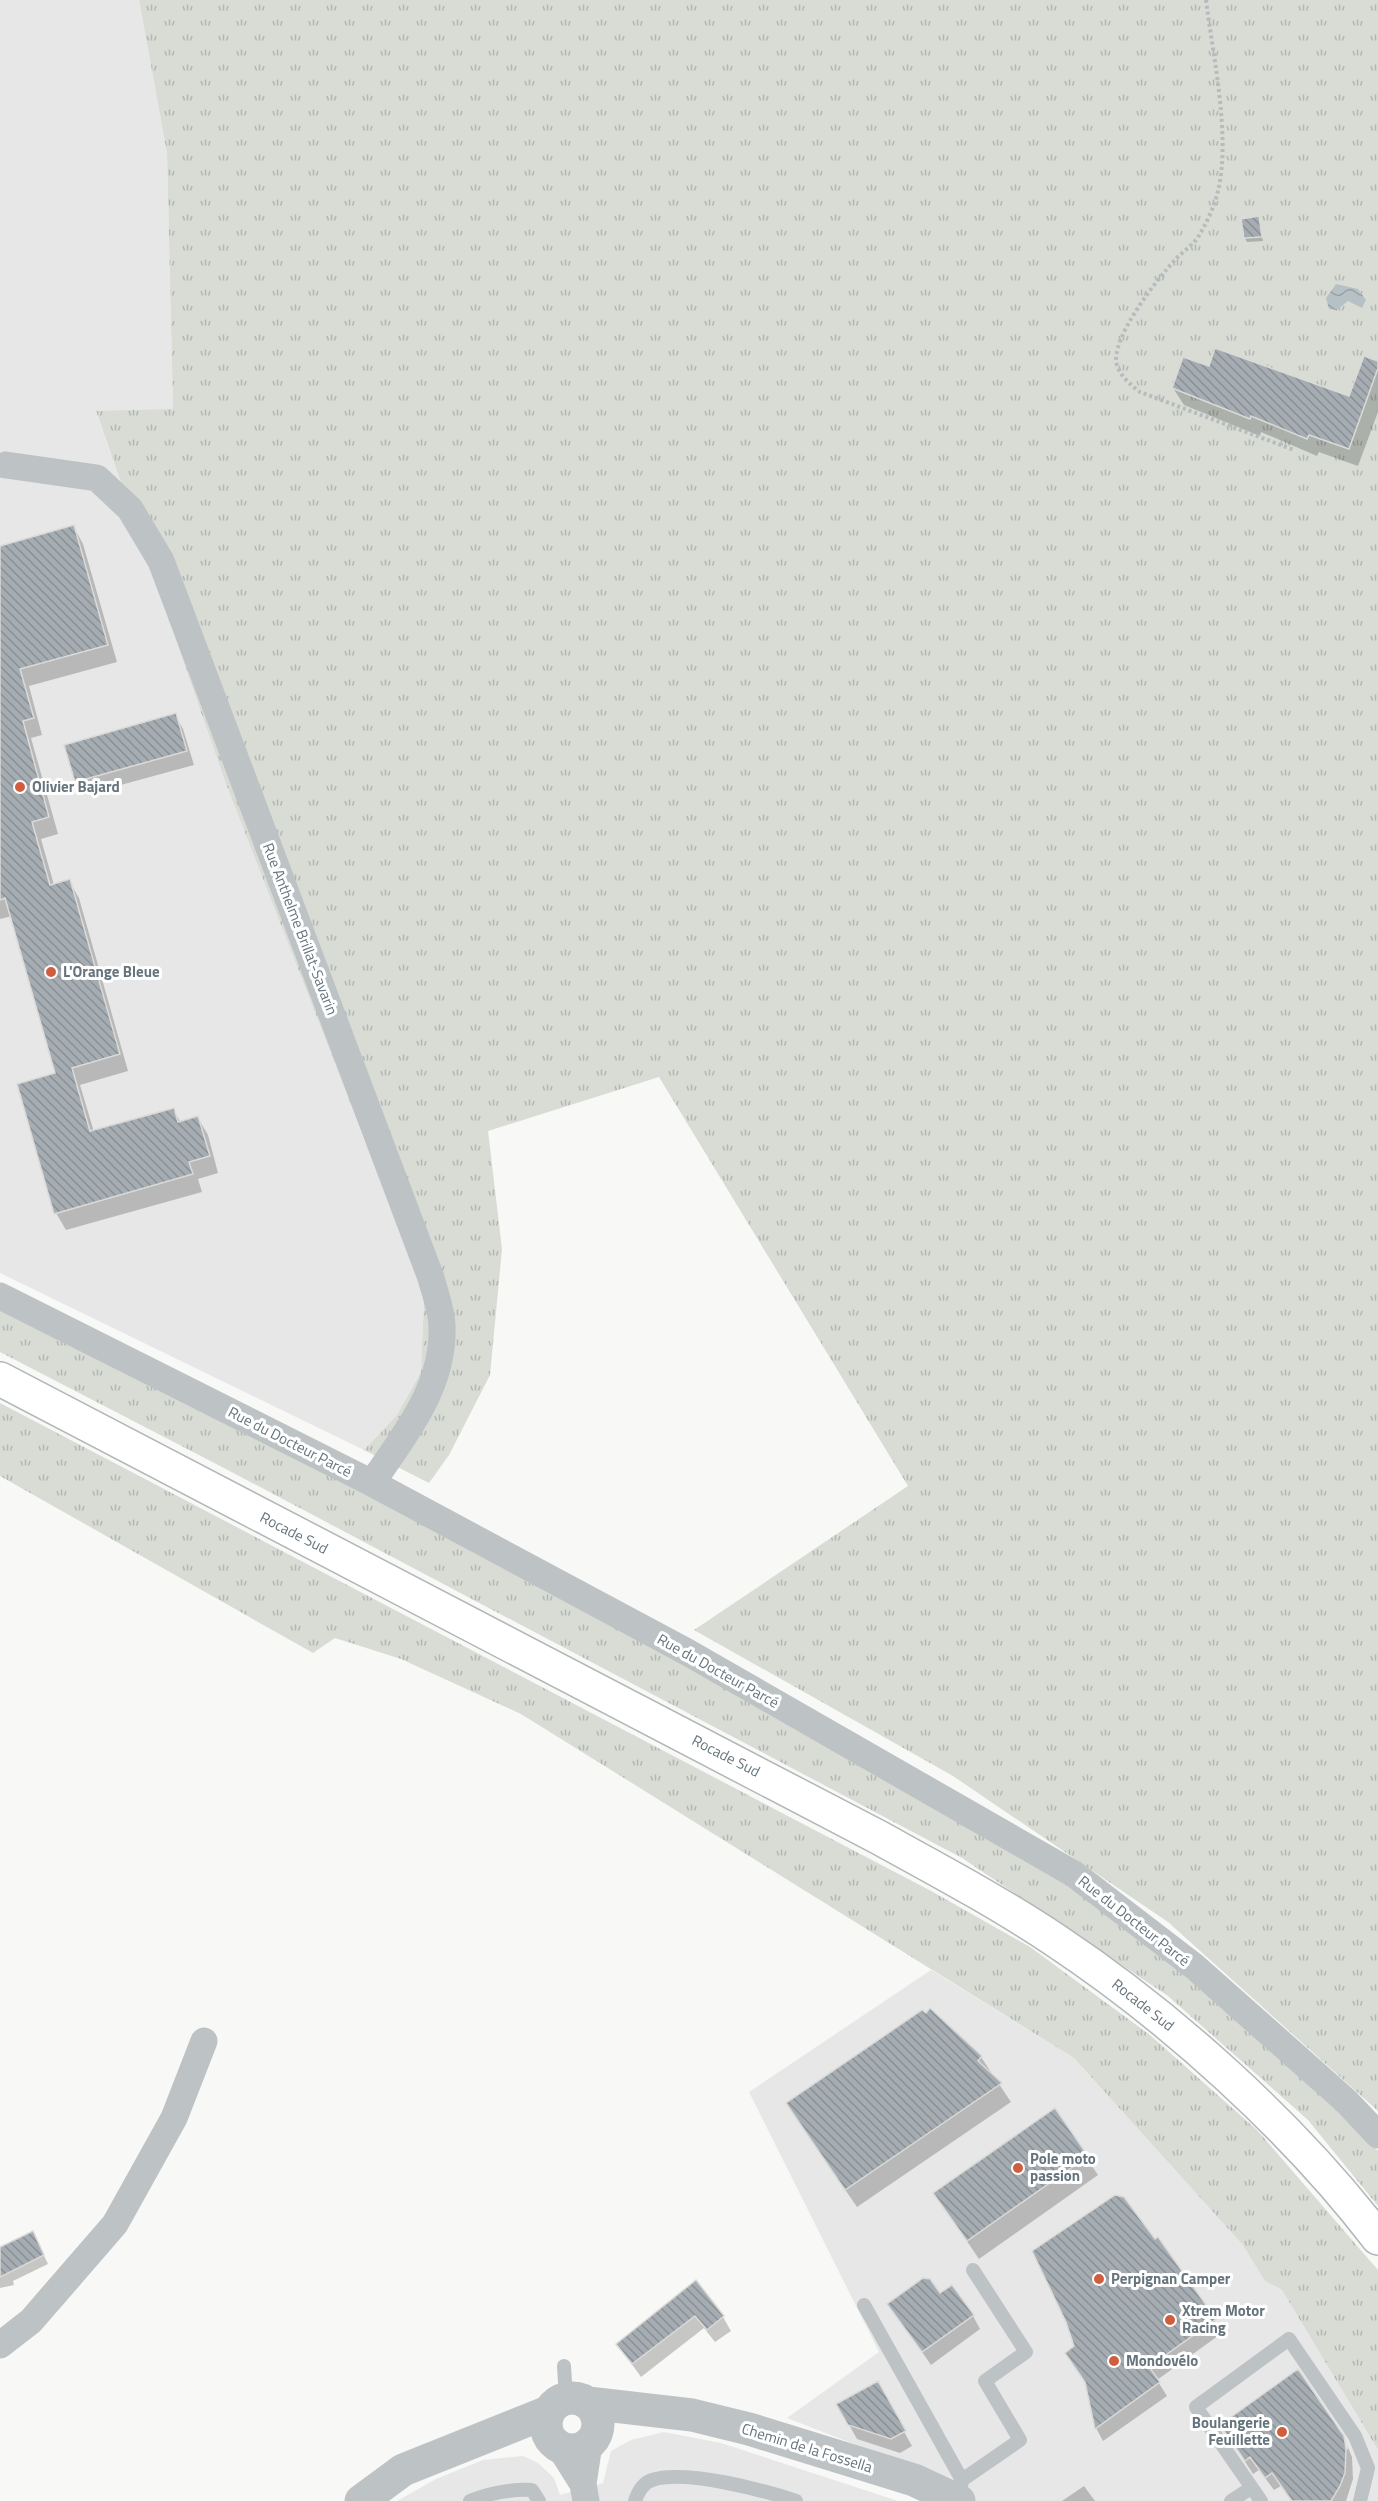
<svg xmlns="http://www.w3.org/2000/svg" width="1378" height="2501" font-family="'Titillium Web',sans-serif">
  <style>
    .built { fill: #e6e7e6 }
    .grass { fill: url(#grass-tufts) }
    .water { fill: url(#water-waves) }
    .shadow { fill: #0003 }
    .building { fill: url(#building-back-hatch); stroke: #dadad8; stroke-width: 1.5 }
    .lines { fill: none; stroke-linecap: round; stroke-linejoin: round }
    .primary-casing { stroke: #b1b6b9; stroke-width: 36 }
    .path { stroke: #b8bbbe; stroke-width: 4; stroke-dasharray: 3 3; stroke-linecap: butt }
    .service { stroke: #bdc2c5; stroke-width: 14 }
    .minor { stroke: #bdc2c5; stroke-width: 27 }
    .tertiary { stroke: #bdc2c5; stroke-width: 33 }
    .primary { stroke: #fff; stroke-width: 33 }
    .poi-dot { fill: #d05d3d; stroke: #fff; stroke-width: 2 }
    .labels { text-anchor: middle; stroke-width: 6; stroke-linejoin: round; paint-order: stroke }
    .poi-label { font-size: 15px; font-weight: bold; fill: #66747d; stroke: #fff; text-anchor: start }
    .street-label { font-size: 15px; fill: #66747d; stroke: #fff }
  </style>
  <defs>
    <pattern id="grass-tufts" width="24" height="20" patternUnits="userSpaceOnUse" patternTransform="scale(1.5)"><rect width="24" height="20" fill="#d8dcd5"/><path d="M3 7l-1-3M5 7V3M7 7l1-3M15 17l-1-3M17 17v-4M19 17l1-3" fill="none" stroke="#b3b7b2"/></pattern>
    <pattern id="water-waves" width="16" height="10" patternUnits="userSpaceOnUse" patternTransform="scale(1.5)"><rect width="16" height="10" fill="#b6c1c5"/><path d="M0 5q4-4 8 0t8 0" fill="none" stroke="#98a1a5"/></pattern>
    <pattern id="building-back-hatch" width="6" height="6" patternUnits="userSpaceOnUse" patternTransform="scale(1.5)"><rect width="6" height="6" fill="#a5adb2"/><path d="M-1 5l2 2M0 0l6 6M5-1l2 2" fill="none" stroke="#8a9196"/></pattern>
  </defs>
  <rect width="100%" height="100%" fill="#f8f8f6"/>
  <path class="built" d="M0,0H139L167,153L173,410L96,412L226,784L411,1259L424,1300L421,1372L397,1415L364,1450L0,1273Z
    M931,1970L1074,2058L1242,2244L1265,2281L1282,2290L1378,2450V2501H975L949,2481L787,2418L879,2352L749,2092Z
    M664,2432L721,2443L898,2501H397L436,2479L483,2460L523,2456L538,2463L554,2478L560,2495L603,2483L611,2451L631,2440Z"/>
  <path class="grass" d="M139,0H1378V2111L1168,1922L953,1776L694,1630L908,1486L659,1077L488,1131L502,1249L490,1375L449,1455L429,1483L364,1450L397,1415L421,1372L424,1300L411,1259L226,784L96,411L173,409L167,153Z
    M0,1309L366,1493L681,1663L1068,1884L1188,1976L1338,2109L1378,2151V2206L1308,2120L1168,1996L962,1858L224,1468L0,1352Z
    M0,1403L933,1892L1030,1947L1150,2035L1257,2130L1378,2270V2450L1282,2290L1265,2281L1242,2244L1074,2058L521,1714L401,1659L335,1638L313,1653L0,1476Z"/>
  <path class="water" d="M1336,284L1358,289L1366,300L1362,308L1348,301L1337,310L1329,309L1326,298Z"/>
  <path class="shadow" d="M1258,218L1263,241L1247,242L1245,238Z
    M1378,363V412L1358,466L1319,452L1317,456L1261,432L1260,436L1184,405L1173,388L1209,368L1350,398Z
    M74,527L83,544L117,662L29,686L42,735L31,738L58,834L41,839L54,885L69,881L79,898L128,1071L80,1085L94,1132L173,1109L181,1123L198,1118L208,1135L218,1173L198,1179L202,1192L66,1230L56,1213V1074L12,916L0,919V547Z
    M175,715L183,729L194,765L84,795L76,782Z
    M981,2057L1011,2102L857,2207L798,2121Z
    M1054,2110L1098,2175L979,2259L935,2194Z
    M37,2241L48,2264L13,2281L14,2285L0,2288V2249Z
    M695,2282L723,2317L731,2331L715,2342L704,2328L641,2377L618,2345Z
    M940,2295L973,2316L980,2329L931,2365L889,2304Z
    M1214,2320L1222,2333L1157,2380L1167,2396L1103,2441L1096,2428L1087,2385L1067,2353Z
    M877,2383L912,2446L900,2453L857,2439L838,2405Z
    M1222,2426L1345,2450L1348,2449L1347,2445L1352,2457L1353,2479L1346,2501H1291L1281,2486L1274,2490L1259,2470L1253,2474Z
    M1084,2486L1095,2501H1062Z"/>
  <path class="building" d="M1259,216L1262,237L1244,238L1241,219Z
    M1215,348L1349,396L1364,356L1378,361V368L1349,449L1309,435L1307,439L1251,416L1250,419L1172,388L1183,357L1209,366Z
    M74,525L108,645L20,669L34,718L23,721L49,817L32,822L50,885L70,879L120,1054L72,1068L90,1131L174,1108L178,1122L198,1116L210,1156L189,1162L193,1174L54,1214L17,1084L55,1073L5,898L0,900V546Z
    M176,713L187,751L75,782L64,745Z
    M930,2008L982,2056L978,2061L1002,2083L845,2190L786,2103L922,2010L926,2013Z
    M1055,2108L1088,2156L967,2241L933,2193Z
    M1115,2195L1124,2197L1155,2239L1158,2237L1216,2319L1149,2367L1160,2382L1095,2429L1085,2382L1065,2353L1074,2346L1066,2322L1032,2251Z
    M33,2231L44,2255L0,2277V2247Z
    M923,2278L930,2279L940,2293L952,2285L974,2315L922,2352L887,2304Z
    M696,2280L724,2316L707,2330L695,2316L632,2364L616,2344Z
    M1298,2369L1344,2436L1346,2449L1345,2473L1340,2486L1331,2501H1292L1272,2473L1265,2478L1250,2457L1245,2461L1220,2425Z
    M878,2381L906,2431L891,2439L848,2425L836,2404Z"/>
  <g class="lines">
    <defs>
      <path id="primary" d="M0,1379L878,1837C938,1870 998,1902 1055,1940C1171,2017 1293,2127 1378,2238"/>
    </defs>
    <use href="#primary" class="primary-casing"/>
    <path class="path" d="M1206,0C1213,56 1231,137 1218,191C1214,207 1207,223 1198,237C1192,246 1182,252 1175,260C1158,278 1109,340 1117,365C1121,377 1131,385 1140,392L1294,450"/>
    <path class="service" d="M864,2305L962,2480L961,2487
      M564,2366L566,2398
      M962,2480L1020,2440L985,2381L1026,2352L973,2270
      M470,2501C490,2493 511,2489 532,2490L539,2501
      M635,2501C638,2492 643,2483 652,2480C685,2469 763,2490 796,2501
      M1231,2501L1251,2488
      M1261,2501L1196,2407L1289,2339L1355,2436L1368,2468L1360,2501"/>
    <path class="minor" d="M6,465L97,478L130,509L161,561L431,1278C435,1293 442,1311 442,1327C444,1388 404,1435 372,1483
      M0,1296L372,1483L687,1652L1074,1874L1195,1967L1346,2101L1378,2135
      M0,2345L31,2321L115,2224L174,2118L204,2041
      M561,2449L583,2484
      M586,2501L583,2484L589,2444"/>
    <path class="tertiary" d="M546 2424a26 26 0 1 1 52 0a26 26 0 1 1-52 0Z
      M588,2403L692,2415L749,2429L914,2480L959,2501
      M361,2501L403,2470L548,2412"/>
    <use href="#primary" class="primary"/>
  </g>
  <g class="poi-dot">
    <circle cx="20" cy="787" r="6"/>
    <circle cx="51" cy="972" r="6"/>
    <circle cx="1018" cy="2168" r="6"/>
    <circle cx="1099" cy="2279" r="6"/>
    <circle cx="1170" cy="2320" r="6"/>
    <circle cx="1114" cy="2361" r="6"/>
    <circle cx="1282" cy="2432" r="6"/>
  </g>
  <g class="labels">
    <g class="poi-label">
      <text x="32" y="792">Olivier Bajard</text>
      <text x="63" y="977">L'Orange Bleue</text>
      <text x="1030" y="2164">Pole moto<tspan x="1030" dy="17">passion</tspan></text>
      <text x="1111" y="2284">Perpignan Camper</text>
      <text x="1182" y="2316">Xtrem Motor<tspan x="1182" dy="17">Racing</tspan></text>
      <text x="1126" y="2366">Mondovélo</text>
      <text x="1270" y="2428" text-anchor="end">Boulangerie<tspan x="1270" dy="17">Feuillette</tspan></text>
    </g>
    <g class="street-label">
      <text transform="translate(300 929) rotate(69)" y="5">Rue Anthelme Brillat-Savarin</text>
      <text transform="translate(290 1442) rotate(27)" y="5">Rue du Docteur Parcé</text>
      <text transform="translate(294 1533) rotate(27)" y="5">Rocade Sud</text>
      <text transform="translate(718 1671) rotate(29)" y="5">Rue du Docteur Parcé</text>
      <text transform="translate(726 1756) rotate(27)" y="5">Rocade Sud</text>
      <text transform="translate(1134 1921) rotate(38)" y="5">Rue du Docteur Parcé</text>
      <text transform="translate(1143 2005) rotate(38)" y="5">Rocade Sud</text>
      <text transform="translate(807 2448) rotate(17)" y="5">Chemin de la Fossella</text>
    </g>
  </g>
</svg>
